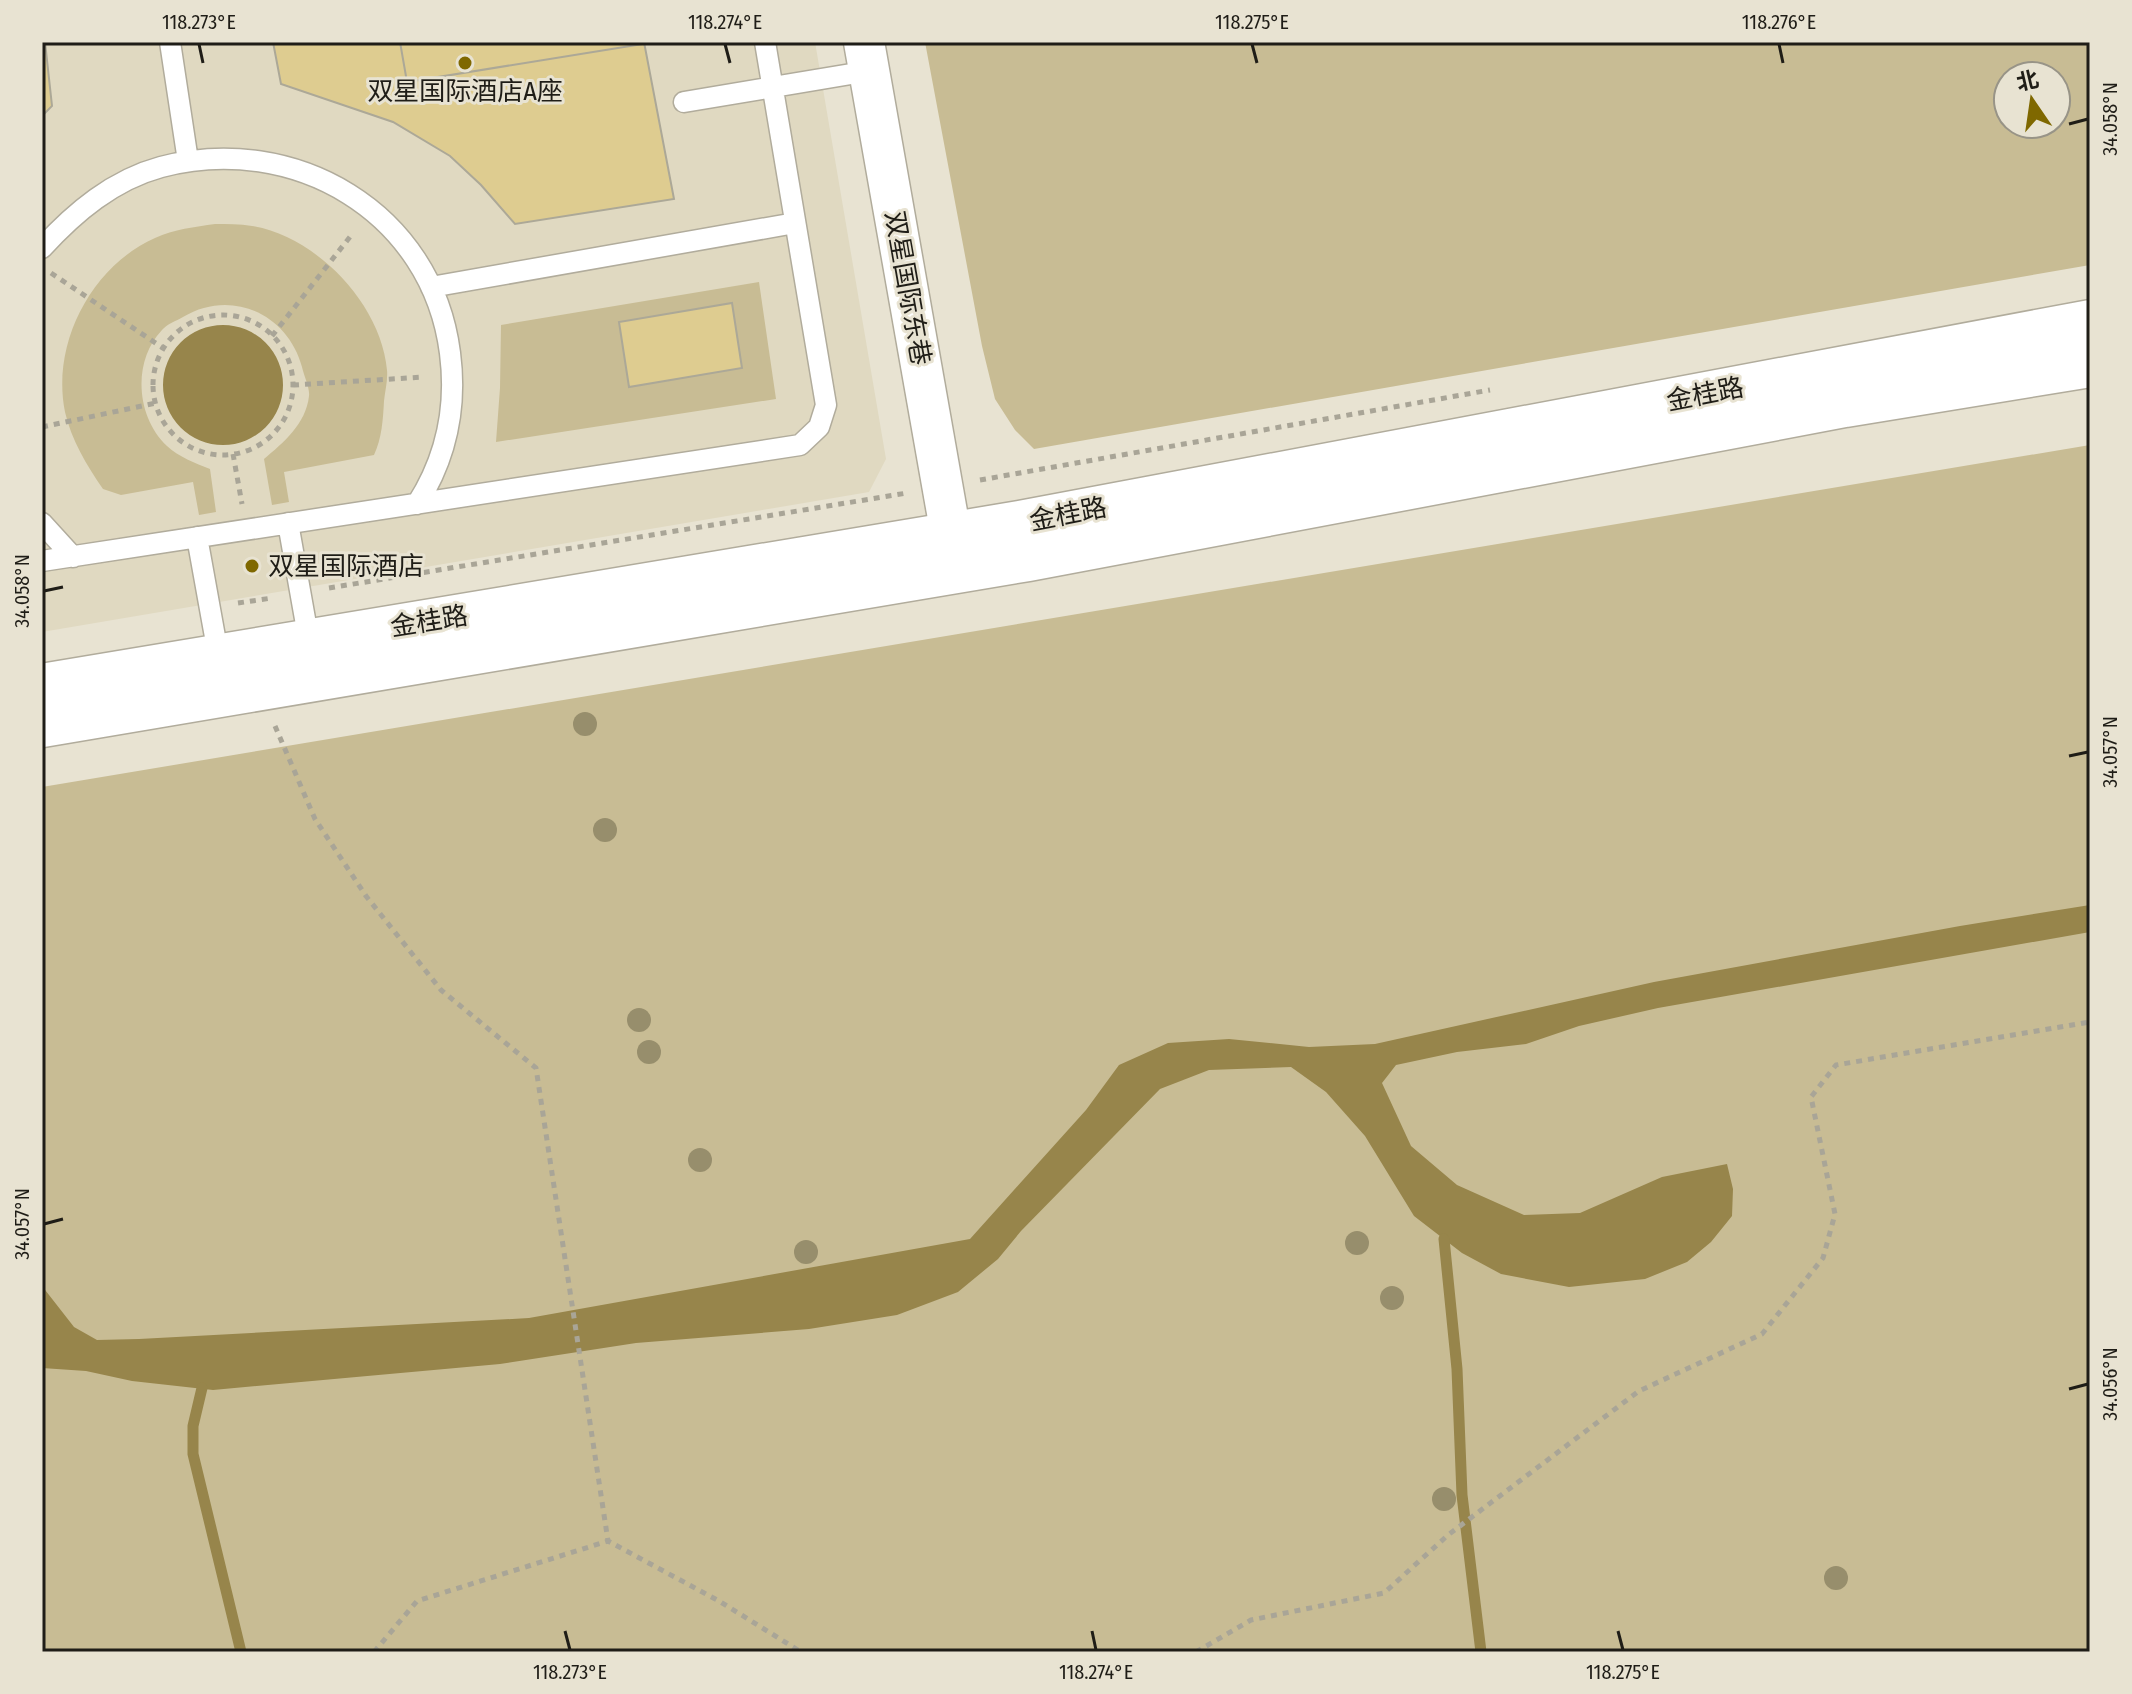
<svg xmlns="http://www.w3.org/2000/svg" width="2132" height="1694" font-family="'Fira Sans Condensed','Noto Sans SC',sans-serif">
  <style>
    .built { fill: #e0d9c1 }
    .green { fill: #c8bc94; fill-rule: evenodd }
    .water { fill: #97854b }
    .lines { fill: none; stroke-linecap: round; stroke-linejoin: round }
    .stream { stroke: #97854b; stroke-width: 11 }
    .building { fill: #decc90; stroke: #aca897; stroke-width: 2 }
    .lane-casing { stroke: #b1ac9c; stroke-width: 23 }
    .street-casing { stroke: #b1ac9c; stroke-width: 43 }
    .secondary-casing { stroke: #b1ac9c; stroke-width: 47 }
    .path { stroke: #a9a597; stroke-width: 5; stroke-dasharray: 6 6; stroke-linecap: butt }
    .lane { stroke: #fff; stroke-width: 20 }
    .street { stroke: #fff; stroke-width: 40 }
    .secondary { stroke: #fff; stroke-width: 44 }
    .tree { fill: #978e6c }
    .ticks { fill: none; stroke: #1f1d17; stroke-width: 3 }
    .poi-dot { fill: #7f6800; stroke: #e8e3d2; stroke-width: 3 }
    .labels { text-anchor: middle; stroke-width: 6; stroke-linejoin: round; paint-order: stroke }
    .poi-label { font-size: 26px; fill: #1f1d17; stroke: #e8e3d2 }
    .street-label { font-size: 26px; fill: #1f1d17; stroke: #e8e3d2 }
    .neatline { fill: none; stroke: #1f1d17; stroke-width: 3 }
    .ticks-label { font-size: 20px; text-anchor: middle; fill: #1f1d17 }
  </style>
  <rect width="100%" height="100%" fill="#e8e3d2"/>
  <path class="built" d="M42,42H815L886,459L869,492L42,632Z"/>
  <path class="green" d="M925,42H2090V265L1034,449L1015,430L995,399L982,346ZM2008,76H2056V124H2008Z
    M215,224C227,224 240,224 252,226C317,237 381,304 387,370C388,380 385,391 384,401C383,419 382,438 374,455L284,472L289,502L272,505L264,459C283,443 306,424 309,396C310,388 304,376 302,367C288,314 231,288 183,317C176,321 167,324 162,330C132,361 136,417 167,446C179,457 195,463 210,469L216,512L199,515L193,482L121,495L103,489C87,466 71,439 65,412C51,343 92,266 155,238C174,229 195,227 215,224Z
    M759,282L776,399L496,442L500,388L501,325Z
    M2090,445V1652H42V787Z"/>
  <path class="water" d="M163 385a60 60 0 1 1 120 0a60 60 0 1 1-120 0Z
    M2090,905V932L1658,1008L1579,1026L1526,1044L1457,1052L1396,1065L1382,1083L1411,1146L1457,1185L1524,1215L1580,1213L1662,1177L1727,1164L1733,1189L1732,1216L1711,1242L1687,1262L1645,1279L1569,1287L1501,1274L1462,1253L1414,1216L1365,1136L1326,1092L1291,1067L1209,1070L1160,1089L1021,1231L998,1259L958,1292L897,1315L809,1329L636,1343L500,1364L213,1390L132,1381L86,1371L42,1368V1286L74,1327L97,1340L139,1339L529,1318L970,1239L1086,1110L1119,1065L1168,1043L1229,1039L1309,1047L1375,1044L1654,982L1960,926Z"/>
  <g class="lines">
    <path class="stream" d="M1444,1239L1457,1369L1462,1495L1481,1652
      M202,1388L193,1426V1454L241,1652"/>
  </g>
  <path class="building" d="M42,42H45L52,106L42,116Z
    M273,42H644L674,199L515,224L481,185L450,156L393,122L281,84Z
    M400,42H655L407,82Z
    M732,303L742,368L629,387L619,322Z"/>
  <g class="lines">
    <defs>
      <path id="lane" d="M170,42L188,161
        M684,102L869,71
        M42,248C75,212 113,180 161,167C294,132 432,212 450,353C457,407 447,457 417,504
        M431,287L795,223
        M42,523L73,557
        M288,523L310,647
        M197,537L219,659
        M42,561L800,445L819,427L826,405L765,42"/>
      <path id="street" d="M864,42L951,535"/>
      <path id="secondary" d="M42,686L1020,523L2090,322
        M42,725L1028,559L1845,405L2090,365"/>
    </defs>
    <use href="#lane" class="lane-casing"/>
    <use href="#street" class="street-casing"/>
    <use href="#secondary" class="secondary-casing"/>
    <path class="path" d="M51,273L163,348
      M153 385a70 70 0 1 1 140 0a70 70 0 1 1-140 0Z
      M272,336L353,233
      M293,385L424,377
      M42,427L156,403
      M233,454L242,504
      M980,480L1490,390
      M329,588L907,493
      M238,603L272,598
      M275,726L315,819L366,896L441,990L536,1068L608,1541
      M374,1652L417,1601L608,1541L719,1601L801,1652
      M1196,1652L1251,1620L1384,1593L1448,1535L1639,1391L1762,1334L1823,1258L1835,1214L1811,1097L1836,1065L2090,1022"/>
    <use href="#lane" class="lane"/>
    <use href="#street" class="street"/>
    <use href="#secondary" class="secondary"/>
  </g>
  <g class="tree">
    <circle cx="585" cy="724" r="12"/>
    <circle cx="605" cy="830" r="12"/>
    <circle cx="639" cy="1020" r="12"/>
    <circle cx="649" cy="1052" r="12"/>
    <circle cx="700" cy="1160" r="12"/>
    <circle cx="1357" cy="1243" r="12"/>
    <circle cx="806" cy="1252" r="12"/>
    <circle cx="1392" cy="1298" r="12"/>
    <circle cx="1444" cy="1499" r="12"/>
    <circle cx="1836" cy="1578" r="12"/>
  </g>
  <path class="ticks" d="M199,44L203,63M725,44L730,63M1252,44L1257,63M1779,44L1783,63M2069,124L2088,119M44,591L63,587M2069,756L2088,752M44,1224L63,1219M2069,1389L2088,1384M565,1631L570,1650M1092,1631L1096,1650M1618,1631L1623,1650"/>
  <g class="poi-dot">
    <circle cx="465" cy="63" r="8"/>
    <circle cx="252" cy="566" r="8"/>
  </g>
  <g class="labels">
    <g class="poi-label">
      <text x="465" y="100">双星国际酒店A座</text>
      <text x="268" y="575" text-anchor="start">双星国际酒店</text>
    </g>
    <g class="street-label">
      <text transform="translate(908 288) rotate(80)" y="9">双星国际东巷</text>
      <text transform="translate(1705 394) rotate(-11)" y="9">金桂路</text>
      <text transform="translate(1068 514) rotate(-11)" y="9">金桂路</text>
      <text transform="translate(429 621) rotate(-9)" y="9">金桂路</text>
    </g>
  </g>
  <rect width="2132" height="1694" fill="none" stroke="#e8e3d2" stroke-width="88"/>
  <g transform="translate(2032 100) rotate(347)"><circle r="38" fill="#e8e3d2" stroke="#989487" stroke-width="2"/>
  <path d="M0-6L14 30L0 20L-14 30Z" fill="#7f6800"/>
  <text y="-12" font-size="22" font-weight="bold" text-anchor="middle" fill="#1f1d17">北</text>
  </g>
  <rect x="44" y="44" width="2044" height="1606" class="neatline"/>
  <g class="ticks-label">
    <text x="199" y="29">118.273°E</text>
    <text x="725" y="29">118.274°E</text>
    <text x="1252" y="29">118.275°E</text>
    <text x="1779" y="29">118.276°E</text>
    <text transform="translate(2110 119) rotate(-90)" y="7">34.058°N</text>
    <text transform="translate(22 591) rotate(-90)" y="7">34.058°N</text>
    <text transform="translate(2110 752) rotate(-90)" y="7">34.057°N</text>
    <text transform="translate(22 1224) rotate(-90)" y="7">34.057°N</text>
    <text transform="translate(2110 1384) rotate(-90)" y="7">34.056°N</text>
    <text x="570" y="1679">118.273°E</text>
    <text x="1096" y="1679">118.274°E</text>
    <text x="1623" y="1679">118.275°E</text>
  </g>
</svg>
